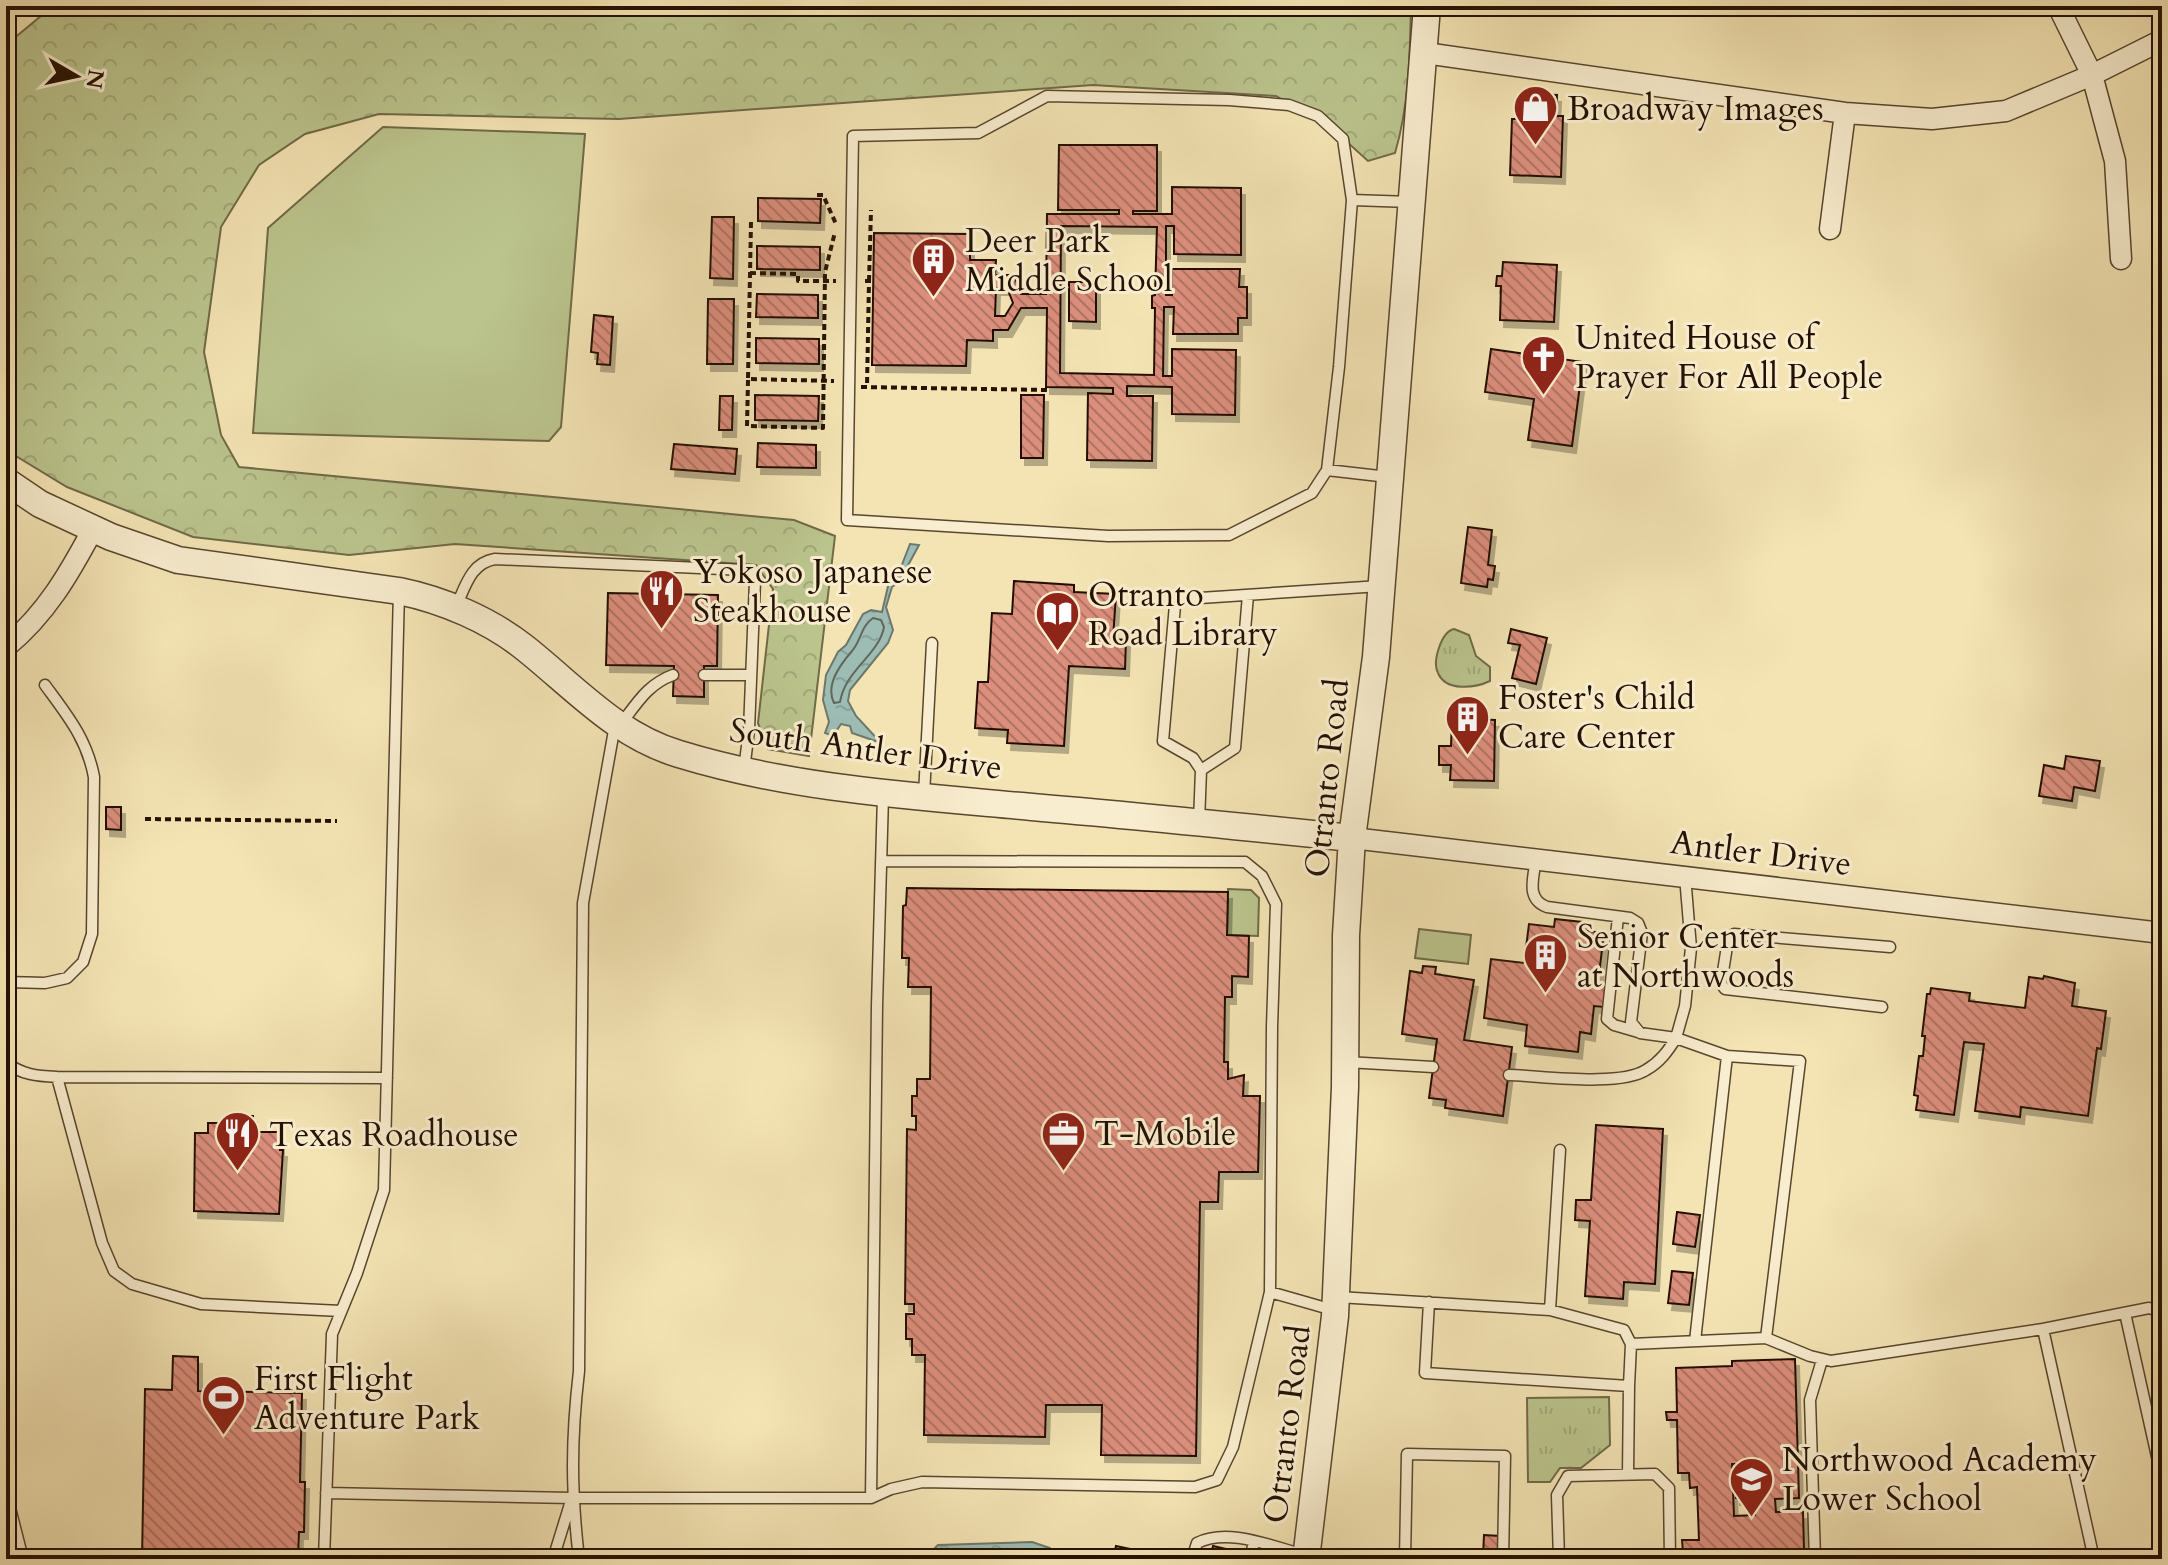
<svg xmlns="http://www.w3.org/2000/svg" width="2168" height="1565" font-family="Cardo,serif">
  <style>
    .grass { fill: url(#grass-tufts); stroke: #706a48; stroke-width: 2 }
    .forest { fill: url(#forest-crowns); stroke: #706a48; stroke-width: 2 }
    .garden { fill: #bbc48d; stroke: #706a48; stroke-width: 2 }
    .water { fill: url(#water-ripples); stroke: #6d786d; stroke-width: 2 }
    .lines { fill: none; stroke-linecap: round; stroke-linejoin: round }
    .shore { stroke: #60675b; stroke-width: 2 }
    .stream { stroke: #6d786d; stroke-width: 6 }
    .building { fill: url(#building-back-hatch); stroke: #241102; stroke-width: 2; fill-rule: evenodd; filter: url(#shadow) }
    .service-casing { stroke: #58462e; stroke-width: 13 }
    .minor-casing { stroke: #58462e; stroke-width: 23 }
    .tertiary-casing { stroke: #58462e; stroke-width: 29 }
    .path { stroke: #241102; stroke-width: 4; stroke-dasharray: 6 4; stroke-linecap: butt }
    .service { stroke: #f8edce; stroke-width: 10 }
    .minor { stroke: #f8edce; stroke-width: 20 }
    .tertiary { stroke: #f8edce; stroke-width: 26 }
    .labels { text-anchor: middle; stroke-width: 6; stroke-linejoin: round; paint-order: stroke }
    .poi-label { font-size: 34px; fill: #241102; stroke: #f8edce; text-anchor: start }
    .street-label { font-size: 34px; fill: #241102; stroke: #f8edce }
  </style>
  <defs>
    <pattern id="grass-tufts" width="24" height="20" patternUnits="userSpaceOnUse" patternTransform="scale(2)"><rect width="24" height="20" fill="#bbc48d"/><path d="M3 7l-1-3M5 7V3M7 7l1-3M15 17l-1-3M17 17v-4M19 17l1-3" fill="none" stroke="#a1a778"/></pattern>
    <pattern id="forest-crowns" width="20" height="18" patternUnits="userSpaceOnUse" patternTransform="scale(2)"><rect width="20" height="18" fill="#bbc48d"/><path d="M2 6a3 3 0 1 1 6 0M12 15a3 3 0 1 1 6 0" fill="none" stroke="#a1a778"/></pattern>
    <pattern id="water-ripples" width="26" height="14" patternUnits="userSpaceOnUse" patternTransform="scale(2)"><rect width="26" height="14" fill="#9dbdb4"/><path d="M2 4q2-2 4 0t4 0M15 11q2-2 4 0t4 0" fill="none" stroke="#87a199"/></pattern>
    <pattern id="building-back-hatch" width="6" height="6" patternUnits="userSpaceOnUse" patternTransform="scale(2)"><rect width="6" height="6" fill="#db8e7b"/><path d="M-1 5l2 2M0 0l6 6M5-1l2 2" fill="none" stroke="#b17363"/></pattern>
    <filter id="shadow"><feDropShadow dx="4" dy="7" stdDeviation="0" flood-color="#0004"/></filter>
  </defs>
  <rect width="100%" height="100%" fill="#f4e4b4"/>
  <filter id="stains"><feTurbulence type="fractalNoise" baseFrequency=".0025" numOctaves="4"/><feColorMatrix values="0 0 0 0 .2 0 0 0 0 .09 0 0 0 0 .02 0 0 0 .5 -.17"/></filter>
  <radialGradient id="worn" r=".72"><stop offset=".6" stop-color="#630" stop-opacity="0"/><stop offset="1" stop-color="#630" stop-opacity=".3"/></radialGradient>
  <path class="grass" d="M1454,629L1469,635L1476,656L1490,667V681C1475,688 1446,692 1438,673C1432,662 1441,632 1454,629Z
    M1609,1397L1610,1445L1581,1468H1560L1550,1482H1528L1527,1398Z"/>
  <path class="forest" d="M53,6H1411C1410,55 1409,106 1395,153L1368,161L1336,132L1276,96L1093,85L619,119L379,114L305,134L259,165L221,227L204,352L221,435L239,467L794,520L835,536L809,756L768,749L758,723L773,589L756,565L455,544L349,555L193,537L67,487L6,450V45Z"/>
  <path class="garden" d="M383,127L585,134L561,427L549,441L253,433L268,228Z
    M1228,889L1251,890L1259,898L1258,936L1227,935Z
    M1419,929L1471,935L1468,964L1415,958Z"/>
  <path class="water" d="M910,544L919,545L899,582L892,587L886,607L893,630L888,643L850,690L848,701L856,716L881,743L852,733L850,726L841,724L833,736L825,733L829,722L823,700L826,675L838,652L846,645L863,614L871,610L882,612L889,582L896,580Z
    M1032,1542L1050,1548L1052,1559H931L932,1551L938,1545Z"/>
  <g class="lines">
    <path class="shore" d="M873,618L881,620L884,627C879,655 845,670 840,702L834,703C825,685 840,665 852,651C861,641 861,626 873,618Z
      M939,1559L941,1554L946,1553C966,1552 1028,1548 1042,1554L1044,1559"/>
    <path class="stream" d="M6,21L27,6"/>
  </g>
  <path class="building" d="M1535,94L1557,95L1556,116H1563L1561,177L1510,175L1512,119H1519V115H1535Z
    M1059,145H1157V211H1133V214H1172V187L1241,188V255L1174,254V226H1166V295H1172V269H1240L1239,287H1247V318H1238V334H1173L1174,307H1164L1163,376H1172V349L1236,350L1235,415L1172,414V387L1127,386V396H1153L1152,461L1087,460L1088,393L1113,394V388L1046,387L1047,308H1021L1008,330H993V341L967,340L966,366L872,365L874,233L970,234V260H996L995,275H1014L1021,294H1046L1047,214H1119V210H1058ZM1061,226L1157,227L1155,295L1152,296V308H1155L1154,375L1060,373ZM996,288H1007L1013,303L1005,316H995Z
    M758,198L821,199L820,223L758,221Z
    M712,217H734L733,279L710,278Z
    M757,246L820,247V270L757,269Z
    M1503,262L1557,265L1554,322L1500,320L1501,286H1496L1497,276H1502Z
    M1069,282H1096V322L1069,321Z
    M757,294L818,295V318L756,317Z
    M708,299H734L733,364H707Z
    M594,315L613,317L610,365L597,364L598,353L591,352Z
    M756,338L819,339V364L756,363Z
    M1491,349L1583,362L1572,446L1528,440L1534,399L1485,392Z
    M755,395L819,396L818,421L755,420Z
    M1021,395H1044L1043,458H1021Z
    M720,396H733L732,430H719Z
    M758,443L816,445V468L757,467Z
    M674,444L737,449L735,474L671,469Z
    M1468,527L1492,530L1488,565L1495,566L1493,580L1488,579L1487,587L1461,583Z
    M1014,581L1074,585V592L1116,594L1113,639L1126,640L1125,669L1069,666L1064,746L1007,743L1008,730L975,728L978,682H988L992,613L1012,614Z
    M608,593L718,595L717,666H704V697L673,696L674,666L606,665Z
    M1511,629L1547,638L1536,684L1512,678L1520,645L1508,643Z
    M1452,718L1495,720L1494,781L1450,780L1451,765H1439V746H1451Z
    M2066,756L2100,761L2095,791L2074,787L2072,801L2039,796L2044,765L2064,769Z
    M106,807H121V830L106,829Z
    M2162,810V843L2157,842Z
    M907,888L1228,892L1227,935L1249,936L1248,977L1232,976V997H1225L1224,1062H1228V1079L1244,1075L1243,1096H1260L1258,1172H1219L1218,1202H1200L1196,1456L1101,1455L1102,1405H1046L1045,1437L924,1435L925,1355H912V1339H906V1314H914V1304H905L907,1129L916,1130V1116H912V1096H917V1079H930L931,987H908L909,958H902L903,906L906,905Z
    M1555,919L1582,922L1581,930L1604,933L1598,983L1606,984L1604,1007L1594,1006L1591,1034L1580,1032L1578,1052L1525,1046L1527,1025L1484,1018L1491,959L1524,963L1529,924L1554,927Z
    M1423,966L1436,967L1435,974L1474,980L1464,1040L1512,1047L1503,1116L1445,1108L1446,1100L1429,1098L1437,1039L1402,1034L1410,971L1422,973Z
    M2044,976L2075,983L2072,1006L2106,1011L2101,1049L2097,1048L2088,1116L2021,1107L2020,1117L1975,1111L1984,1044L1964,1042L1954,1115L1916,1110L1918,1096L1914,1095L1919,1056H1923L1925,1036H1922L1927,994H1930L1931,988L1970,993L1969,1001L2025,1008L2029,977L2043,979Z
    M231,1116H253V1132H280V1150H283L279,1214L194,1211L195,1133H208V1123H231Z
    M1596,1125L1663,1129L1655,1284L1624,1282L1623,1299L1585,1296L1590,1221L1575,1220L1576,1200H1591Z
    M1677,1212L1700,1215L1695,1247L1673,1244Z
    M1672,1271L1693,1273L1689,1305L1668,1303Z
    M173,1356L198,1357V1391L302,1393L300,1482H305L304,1532H299L298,1559H142L145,1389L172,1390Z
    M1795,1359L1799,1498L1775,1499L1776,1512H1803L1804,1549L1774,1550V1559H1715V1551L1683,1552L1682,1540H1699L1697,1487L1690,1488L1689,1473H1678L1677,1420H1667L1666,1412H1677L1676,1368L1732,1366V1361ZM1732,1464H1735L1736,1498H1754L1755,1515L1734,1516Z
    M1484,1535L1500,1536L1498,1557L1483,1556Z
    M1116,1546L1159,1555L1158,1559H1113Z
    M1213,1546L1235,1551L1233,1559H1210Z
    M1428,1557H1486V1559H1428Z"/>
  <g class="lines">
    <defs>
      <path id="service" d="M1047,96L1229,100L1289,105L1318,116L1343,139L1352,200L1339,367L1327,470L1312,493L1229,535L1108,536L847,520L853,136L978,133Z
        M1352,200L1411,202
        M1327,470L1388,477
        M455,609C465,588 470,563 495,559L745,570L752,573L755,581L749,730L744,770
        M704,675H751
        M621,724C637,703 648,684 673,675
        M1201,770L1235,748L1248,595
        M924,795L932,643
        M1199,822L1201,770L1193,758L1163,741L1175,605L1185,599L1380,586
        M1685,876L1691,948L1685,1006L1676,1038L1727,1056
        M1618,917L1607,1019L1614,1025L1638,1032
        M6,982L45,983L67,978L83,962L92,934L94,777C87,739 67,715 45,685
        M1882,1007L1725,989L1721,984L1728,940L1734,934L1890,947
        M6,1062C21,1075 38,1076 57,1077L387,1078
        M1347,1062L1433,1067
        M1509,1075C1543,1076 1619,1087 1646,1070C1660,1062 1668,1051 1676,1038L1640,1033L1631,1022L1642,933L1638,923L1630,918L1547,907C1525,899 1534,877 1536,858
        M57,1077L102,1243L114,1271L132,1284L201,1304L341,1311
        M1270,1292L1333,1310
        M1338,1297L1550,1310L1624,1330L1631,1344L1629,1386L1425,1373L1429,1302
        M1550,1310L1560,1150
        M2125,1313L2162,1479
        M2043,1329L2149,1308L2162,1312
        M1766,1338L1810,1356L1831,1361L2043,1329L2094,1559
        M1631,1344L1766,1338L1800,1061L1727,1056L1695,1341
        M1628,1474L1629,1386
        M6,1492L23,1559
        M326,1493L572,1498H871L891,1489L922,1482L1195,1487L1217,1480L1233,1447L1270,1292L1272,1027L1276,904L1262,876L1245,862L881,861
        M871,1498L877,1006L883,796
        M324,1559L332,1334L357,1273L384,1190L399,591
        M553,1559L570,1504
        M579,1559C571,1490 571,1440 579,1371L583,903L615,725
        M1192,1559L1197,1543C1229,1527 1272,1547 1305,1555
        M1250,1559L1254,1542
        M1405,1559L1407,1454L1505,1456L1503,1559
        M1559,1559L1557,1495L1568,1476L1655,1474L1669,1488L1670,1559
        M1815,1559L1810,1400L1822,1360"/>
      <path id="minor" d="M2058,6L2092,75L2115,161L2121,259
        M1425,53L1845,113L1932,119L2006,111L2092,75L2162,40
        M1830,229L1845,113
        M6,647C46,614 69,574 93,529
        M1352,838L2162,933"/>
      <path id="tertiary" d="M6,481L40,504L111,537L178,560L399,591C443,600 490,620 525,648C574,687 617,736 679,754C793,789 914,796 1032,807C1139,816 1245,827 1352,838
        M1306,1559L1335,1316L1345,1087L1346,935L1352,838L1376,657L1427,6"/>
    </defs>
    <use href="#service" class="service-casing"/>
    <use href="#minor" class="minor-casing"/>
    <use href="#tertiary" class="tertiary-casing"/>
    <path class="path" d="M817,195H823L836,224
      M751,222L748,379L834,381
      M750,273L798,274V281H836
      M865,281H869L867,387
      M869,281L871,210
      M748,380L747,426L823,428L825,272L835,232
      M861,387L1047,390
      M145,819L337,821"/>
    <use href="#service" class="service"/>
    <use href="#minor" class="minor"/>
    <use href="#tertiary" class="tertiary"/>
  </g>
  <defs>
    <symbol id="shop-pin" viewBox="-11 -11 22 30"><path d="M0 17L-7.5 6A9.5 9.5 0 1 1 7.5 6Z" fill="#8f2418" stroke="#f8edce"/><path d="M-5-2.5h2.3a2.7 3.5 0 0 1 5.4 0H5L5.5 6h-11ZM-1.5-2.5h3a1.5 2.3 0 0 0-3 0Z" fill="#fff"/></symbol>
    <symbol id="building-pin" viewBox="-11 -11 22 30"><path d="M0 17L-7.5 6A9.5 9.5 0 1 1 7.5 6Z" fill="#8f2418" stroke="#f8edce"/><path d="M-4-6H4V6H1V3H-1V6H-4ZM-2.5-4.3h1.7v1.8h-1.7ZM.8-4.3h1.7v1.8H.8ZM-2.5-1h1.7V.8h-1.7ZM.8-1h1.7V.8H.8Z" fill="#fff"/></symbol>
    <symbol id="church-pin" viewBox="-11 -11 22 30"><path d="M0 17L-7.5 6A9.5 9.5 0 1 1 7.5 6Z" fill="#8f2418" stroke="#f8edce"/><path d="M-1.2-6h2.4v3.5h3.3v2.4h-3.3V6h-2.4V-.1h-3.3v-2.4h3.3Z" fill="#fff"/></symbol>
    <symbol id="restaurant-pin" viewBox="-11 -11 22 30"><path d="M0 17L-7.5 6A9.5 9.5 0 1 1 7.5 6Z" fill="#8f2418" stroke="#f8edce"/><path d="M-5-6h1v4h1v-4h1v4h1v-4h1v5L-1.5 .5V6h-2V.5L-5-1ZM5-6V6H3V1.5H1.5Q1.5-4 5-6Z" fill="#fff"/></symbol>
    <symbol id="library-pin" viewBox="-11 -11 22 30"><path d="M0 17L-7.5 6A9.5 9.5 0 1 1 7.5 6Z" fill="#8f2418" stroke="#f8edce"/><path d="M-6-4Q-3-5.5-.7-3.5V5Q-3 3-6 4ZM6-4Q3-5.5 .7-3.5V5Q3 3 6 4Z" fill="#fff"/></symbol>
    <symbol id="office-pin" viewBox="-11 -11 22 30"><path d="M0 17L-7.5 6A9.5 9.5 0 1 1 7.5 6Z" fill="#8f2418" stroke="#f8edce"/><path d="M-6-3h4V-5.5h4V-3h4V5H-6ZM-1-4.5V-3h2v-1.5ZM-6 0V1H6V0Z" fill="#fff"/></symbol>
    <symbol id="stadium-pin" viewBox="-11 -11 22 30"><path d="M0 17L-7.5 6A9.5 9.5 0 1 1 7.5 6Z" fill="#8f2418" stroke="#f8edce"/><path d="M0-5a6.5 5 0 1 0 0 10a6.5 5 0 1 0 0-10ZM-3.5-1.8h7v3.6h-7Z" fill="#fff"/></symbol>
    <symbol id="school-pin" viewBox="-11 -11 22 30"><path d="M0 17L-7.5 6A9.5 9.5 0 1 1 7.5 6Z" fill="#8f2418" stroke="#f8edce"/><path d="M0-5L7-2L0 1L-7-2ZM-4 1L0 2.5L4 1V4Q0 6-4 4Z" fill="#fff"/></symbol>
  </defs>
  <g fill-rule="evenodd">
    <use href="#shop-pin" x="1510" y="82" width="51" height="69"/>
    <use href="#building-pin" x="908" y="234" width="51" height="69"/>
    <use href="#church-pin" x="1518" y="332" width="51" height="69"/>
    <use href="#restaurant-pin" x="636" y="566" width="51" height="69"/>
    <use href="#library-pin" x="1032" y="588" width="51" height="69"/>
    <use href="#building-pin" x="1442" y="692" width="51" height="69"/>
    <use href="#building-pin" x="1520" y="930" width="51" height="69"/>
    <use href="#office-pin" x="1038" y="1108" width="51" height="69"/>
    <use href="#restaurant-pin" x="212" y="1108" width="51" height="69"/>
    <use href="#stadium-pin" x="198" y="1372" width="51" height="69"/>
    <use href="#school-pin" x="1726" y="1454" width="51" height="69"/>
  </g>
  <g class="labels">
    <g class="poi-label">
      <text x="1567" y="120">Broadway Images</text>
      <text x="965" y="252">Deer Park<tspan x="965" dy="39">Middle School</tspan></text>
      <text x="1575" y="349">United House of<tspan x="1575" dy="39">Prayer For All People</tspan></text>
      <text x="693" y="583">Yokoso Japanese<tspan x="693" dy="39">Steakhouse</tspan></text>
      <text x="1088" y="606">Otranto<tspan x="1088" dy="39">Road Library</tspan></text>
      <text x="1498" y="709">Foster's Child<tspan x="1498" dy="39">Care Center</tspan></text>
      <text x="1577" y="948">Senior Center<tspan x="1577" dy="39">at Northwoods</tspan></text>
      <text x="1094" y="1145">T-Mobile</text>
      <text x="269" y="1146">Texas Roadhouse</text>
      <text x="254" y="1390">First Flight<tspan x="254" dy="39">Adventure Park</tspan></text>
      <text x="1782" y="1471">Northwood Academy<tspan x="1782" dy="39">Lower School</tspan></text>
    </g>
    <g class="street-label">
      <text transform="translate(866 748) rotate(8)" y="12">South Antler Drive</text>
      <text transform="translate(1326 778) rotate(-84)" y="12">Otranto Road</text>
      <text transform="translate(1761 852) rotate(7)" y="12">Antler Drive</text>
      <text transform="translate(1286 1424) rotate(-83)" y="12">Otranto Road</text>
    </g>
  </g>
  <rect width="2168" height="1565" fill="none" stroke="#f4e4b4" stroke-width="32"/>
  <rect x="8" y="8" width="2152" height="1549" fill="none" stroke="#241102" stroke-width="4"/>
  <rect x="16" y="16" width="2136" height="1533" fill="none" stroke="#241102" stroke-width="2"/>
  <g transform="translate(76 76) rotate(99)" stroke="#f8edce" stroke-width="6" paint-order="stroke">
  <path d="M0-6L14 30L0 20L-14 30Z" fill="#241102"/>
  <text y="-12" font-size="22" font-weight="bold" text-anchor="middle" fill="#241102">N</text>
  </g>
  <rect width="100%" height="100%" filter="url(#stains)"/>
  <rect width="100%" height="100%" fill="url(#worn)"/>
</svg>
